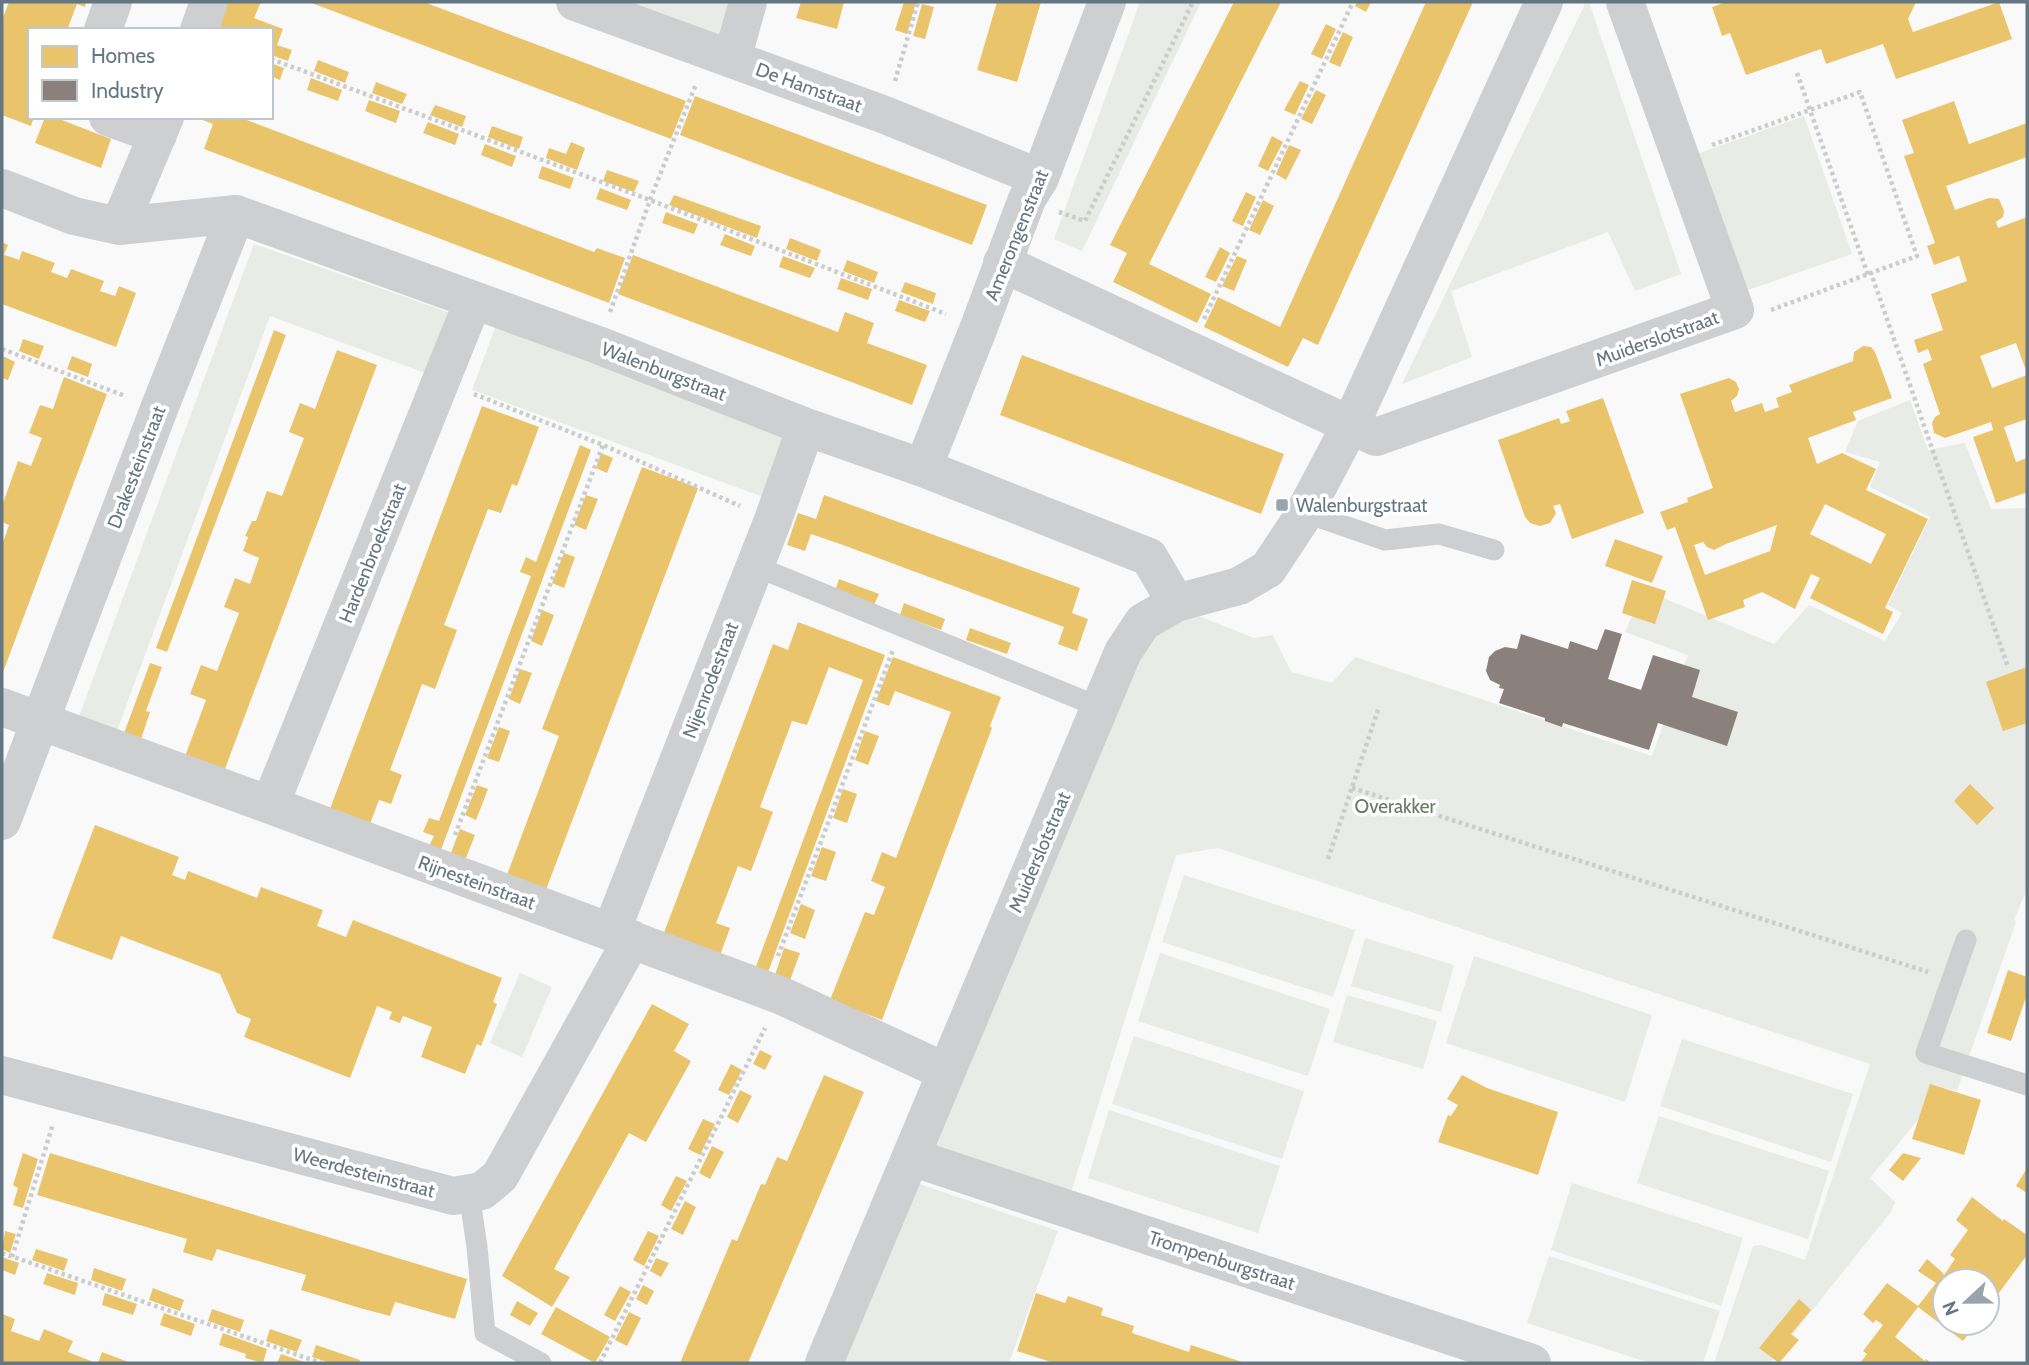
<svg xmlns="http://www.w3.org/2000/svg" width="2029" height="1365" font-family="Cabin,sans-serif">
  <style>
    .green { fill: #e8ebe6 }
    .homes { fill: #e9c46a; fill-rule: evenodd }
    .industry { fill: #8a817c }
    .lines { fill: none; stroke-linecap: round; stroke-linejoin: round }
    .path { stroke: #cbcccd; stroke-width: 4.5; stroke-dasharray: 3.5 3.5; stroke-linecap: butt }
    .lane { stroke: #cecfd0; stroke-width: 21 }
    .street { stroke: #cecfd0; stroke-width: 38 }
    .poi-dot { fill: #99a4ac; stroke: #fff; stroke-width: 2.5 }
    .labels { text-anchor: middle; stroke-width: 7; stroke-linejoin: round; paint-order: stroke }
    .street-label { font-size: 19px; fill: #657683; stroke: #fff }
    .poi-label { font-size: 19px; fill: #657683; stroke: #fff; text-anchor: start }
    .park-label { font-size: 19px; fill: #687a64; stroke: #fff }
  </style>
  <rect width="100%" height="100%" fill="#f9f9f9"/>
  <path class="green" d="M612,2H730L718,42Z
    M1140,2H1201L1082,251L1054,239Z
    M1586,2H1589L1681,274L1635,291L1608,232L1451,291L1472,357L1402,384Z
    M1804,116L1852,254L1745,291L1697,154Z
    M254,244L448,312L425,373L270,316L115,736L77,722Z
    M495,328L508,331L785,429L766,498L472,390Z
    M1910,400L1928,450L1965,443L1991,509L2027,508V889L2014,920L2016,922L1957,1091L1944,1088L1870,1178L1895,1202L1891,1212L1770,1363H1714L1753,1246L1761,1245L1805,1260L1870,1064L1218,848L1176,855L1068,1202L925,1154L1151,618L1173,606L1254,638L1273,635L1291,672L1332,683L1355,657L1652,756L1688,655L1625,632L1644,590L1774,644L1809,605L1885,641L1902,613L1888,605L1930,517L1870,487L1880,462L1845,452L1858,421Z
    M1184,875L1355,930L1333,997L1162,942Z
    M1365,938L1454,965L1441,1012L1351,986Z
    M1160,953L1330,1009L1308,1076L1138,1021Z
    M1474,956L1652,1015L1625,1102L1446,1043Z
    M520,973L552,987L522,1057L490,1043Z
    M1347,995L1437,1021L1423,1069L1333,1042Z
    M1134,1036L1304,1091L1282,1159L1112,1104Z
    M1682,1039L1853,1094L1831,1162L1660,1106Z
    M1109,1110L1280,1166L1258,1233L1088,1178Z
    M1659,1116L1829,1171L1808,1239L1637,1183Z
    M914,1182L1058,1231L1009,1363H841Z
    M1572,1183L1743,1238L1721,1306L1551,1250Z
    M1549,1256L1720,1311L1703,1363H1650L1527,1323Z"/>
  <path class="homes" d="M9,2H86L85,7L77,4L67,30H30V117H34L31,126L2,115V20Z
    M227,2H261L254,18L283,29L277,45L292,50L288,61L271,55V30H216Z
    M309,2H424L686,101L671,139Z
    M801,2H844L837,29L796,18Z
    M904,2H916L907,34L895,30Z
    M997,2H1041L1017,82L977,70Z
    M1234,2H1281L1149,264L1211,294L1197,323L1113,282L1127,253L1110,245Z
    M1357,2H1371L1366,12L1355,6Z
    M1426,2H1473L1318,345L1303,338L1288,367L1204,327L1218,297L1280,327Z
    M1726,2H1916L1908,19L1913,32L1999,2L2012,39L1896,79L1883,44L1826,64L1821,49L1746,75L1730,33L1722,36L1712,7Z
    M922,4L934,7L925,39L913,36Z
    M1326,24L1336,29L1322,59L1311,54Z
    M1343,32L1353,37L1340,67L1329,62Z
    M318,60L349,72L345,83L314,71Z
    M271,63L284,68L280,80L271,76Z
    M311,78L342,90L338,101L307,90Z
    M1300,81L1309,85L1295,115L1284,110Z
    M376,82L407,94L402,104L372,93Z
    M1316,90L1326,95L1312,124L1301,119Z
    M695,96L987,205L972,245L680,135Z
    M369,100L400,111L396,123L365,111Z
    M1954,101L1969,144L2027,123V157L1946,186L1955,210L1989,198L1999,199L2004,211L2003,217L1996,222L1998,228L2027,217V373L2016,343L1980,356L1992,388L2027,375V419L2004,427L2016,462L2027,458V497L2025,493L1996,503L1973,437L1993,430L1991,422L1945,438L1934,433L1932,423L1935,417L1940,414L1923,364L1932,360L1928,349L1918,353L1914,340L1943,330L1931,294L1967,281L1959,256L1934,265L1927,246L1935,243L1904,156L1914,153L1902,120Z
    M435,105L466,116L462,127L430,115Z
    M45,117H54L111,139L101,168L35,143Z
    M195,117H239L594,252L597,248L625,258L609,303L204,149L213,124Z
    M428,122L459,134L455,145L423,133Z
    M492,126L523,137L519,149L488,137Z
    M1272,136L1283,142L1268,171L1258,166Z
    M571,142L585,148L577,170L546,158L549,148L566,154Z
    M485,144L516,156L512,167L481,155Z
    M1289,145L1301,150L1286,180L1276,174Z
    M542,166L574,178L570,189L538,178Z
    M607,170L639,181L634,192L603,181Z
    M600,188L631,200L627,210L596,199Z
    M1246,192L1256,197L1243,226L1232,221Z
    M674,195L761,226L757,238L669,205Z
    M1263,200L1274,206L1260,235L1249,230Z
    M666,212L698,224L694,234L662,223Z
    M725,234L755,246L751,256L720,245Z
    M790,238L821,250L817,261L786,249Z
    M2,242L8,245L4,255L11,257L19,260L22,251L55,263L51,272L67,278L71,269L104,281L100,291L115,296L119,286L136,293L116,347L2,304Z
    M1220,247L1230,253L1216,282L1205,277Z
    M633,255L838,332L845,312L874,323L867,343L927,365L912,405L618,294Z
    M783,256L815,268L810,278L779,267Z
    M1237,256L1247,260L1234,291L1222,286Z
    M847,260L878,272L874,283L843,271Z
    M841,278L872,289L868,300L837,289Z
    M905,282L936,293L933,304L901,292Z
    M899,300L930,311L925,322L895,311Z
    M274,330L286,335L167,652L156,648Z
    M23,339L44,346L39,359L19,351Z
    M1863,346L1871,347L1875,352L1892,398L1853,412L1856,420L1808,438L1817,464L1842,453L1876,469L1866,490L1928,519L1885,608L1893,612L1883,634L1810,598L1820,578L1811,574L1795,609L1762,592L1743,600L1745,607L1708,620L1675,527L1667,530L1660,512L1688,502L1687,498L1713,488L1680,394L1729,378L1736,382L1739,389L1737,396L1731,401L1735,412L1762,403L1765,412L1779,407L1776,398L1792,392L1789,385L1853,361L1854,352ZM1825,504L1886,534L1871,564L1810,534ZM1777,525L1770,551L1705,575L1694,545L1703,542L1707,547L1714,550L1726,544Z
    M337,350L377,365L223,774L184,759L206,700L190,694L201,665L217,671L239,613L224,607L235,578L250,584L259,558L243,551L248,537L245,536L252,521H256L267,491L282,496L304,438L289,432L300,403L315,409Z
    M1022,355L1284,454L1261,514L1000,415Z
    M3,356L15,362L8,380L2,378Z
    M72,356L92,364L88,377L67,369Z
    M64,377L107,394L2,675V545L9,525L2,522V506L18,461L31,466L42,438L29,433L40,405L53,409Z
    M1603,398L1644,513L1572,539L1560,504L1553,506L1556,513L1550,523L1540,526L1530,523L1525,517L1498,440L1559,418L1561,424L1570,421L1566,411Z
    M482,406L539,427L517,486L512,484L501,513L488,509L444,625L457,630L435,689L422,684L390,770L402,775L391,804L379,800L368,829L328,814Z
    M580,445L591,450L439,855L427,850L434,836L423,832L429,818L439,821L531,576L520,572L526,557L536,562Z
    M601,453L613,458L607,473L596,468Z
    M642,467L698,488L544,895L505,880L559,736L542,729Z
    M586,495L598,499L586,530L574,525Z
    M824,495L1080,588L1072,613L1088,619L1077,651L1058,644L1064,627L843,545L811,534L805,551L787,545L798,513L816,519Z
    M1615,539L1663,556L1652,583L1605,566Z
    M564,553L575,557L564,588L552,583Z
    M839,579L879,594L874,605L835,591Z
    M1632,580L1666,591L1655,624L1622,613Z
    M904,603L945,619L941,630L900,615Z
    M542,610L554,615L542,646L531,641Z
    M798,622L885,655L767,975L755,969L863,680L829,667L807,725L792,721L760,807L773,812L751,871L738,866L716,923L730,928L719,958L662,938L773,644L788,650Z
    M970,628L1011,643L1007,654L966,640Z
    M893,657L1001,697L990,726L992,728L882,1020L830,1000L865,912L874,915L885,887L871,881L882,852L896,858L951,712L895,691L889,706L876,701Z
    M150,663L162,667L146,711L150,712L140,742L123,736Z
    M2027,667V723L2003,731L1986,682Z
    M520,669L532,673L520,704L509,699Z
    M499,727L510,731L499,762L487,758Z
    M865,731L879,736L868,765L855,760Z
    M1970,784L1994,808L1977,825L1954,801Z
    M477,785L488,789L476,820L465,815Z
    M843,789L857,794L847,823L833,818Z
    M95,825L179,857L172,875L185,880L188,871L257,898L261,887L323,910L317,926L346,937L353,920L502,978L493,1002L497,1004L481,1046L477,1044L465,1074L421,1057L432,1027L403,1016L400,1023L389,1019L392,1012L377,1006L350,1078L244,1037L251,1019L237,1013L220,974L121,936L112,960L52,938Z
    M460,829L475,835L464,863L449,858Z
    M822,847L836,852L826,881L811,876Z
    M801,904L815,910L805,939L790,933Z
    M784,948L800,953L789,983L774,978Z
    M2008,970L2027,977V994L2011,1041L1987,1033Z
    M652,1004L689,1024L674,1051L691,1061L646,1142L629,1133L554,1269L570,1277L552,1307L502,1276Z
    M760,1050L772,1056L765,1070L753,1064Z
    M731,1064L742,1070L729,1095L718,1090Z
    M824,1075L864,1092L748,1363H680L732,1239L737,1241L761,1184L765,1185L777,1157L787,1161Z
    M1462,1075L1487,1088L1558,1112L1538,1175L1438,1142L1448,1115L1451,1116L1458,1105L1447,1099Z
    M1930,1084L1981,1100L1964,1155L1912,1139Z
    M740,1090L752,1096L738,1123L727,1117Z
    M703,1119L715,1124L700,1155L688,1149Z
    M712,1146L724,1152L710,1179L699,1173Z
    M23,1153L38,1159L23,1208L13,1205L18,1188L13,1185Z
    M50,1153L467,1279L455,1319L395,1302L390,1316L360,1308L301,1290L306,1275L217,1249L212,1261L183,1252L187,1239L37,1195Z
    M1903,1153L1921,1158L1903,1181L1889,1170Z
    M2027,1168V1193L2016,1186Z
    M676,1176L687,1181L671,1211L661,1205Z
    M1972,1197L2003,1221L2004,1219L2027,1235V1255L1987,1309V1281H1945V1323H1977L1963,1341L1918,1307L1895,1337L1925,1361L1926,1359L1929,1361L1928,1363H1860L1867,1354L1863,1351L1883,1325L1876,1320L1873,1323L1863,1314L1887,1283L1918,1306L1936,1283L1918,1271L1927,1259L1942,1272L1944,1275L1955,1259L1950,1255L1968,1230L1956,1220Z
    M685,1201L696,1207L683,1235L671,1229Z
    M5,1231L16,1234L10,1253L2,1249Z
    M648,1231L659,1236L644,1266L633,1260Z
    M36,1249L68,1259L64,1271L32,1260Z
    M2,1257L19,1263L15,1275L2,1270Z
    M656,1258L669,1263L661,1277L650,1271Z
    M94,1268L126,1279L122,1291L91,1280Z
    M47,1273L78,1283L75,1295L43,1284Z
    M643,1285L654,1291L647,1305L636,1299Z
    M620,1286L631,1292L615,1321L604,1315Z
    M153,1288L184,1300L180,1311L149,1300Z
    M105,1293L137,1304L133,1315L102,1305Z
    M1036,1293L1065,1303L1068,1296L1103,1308L1101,1315L1134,1326L1132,1333L1189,1352L1191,1345L1245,1363H1054L1017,1351Z
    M1799,1299L1811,1310L1791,1334L1799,1340L1779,1363L1759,1348Z
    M517,1301L538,1313L530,1326L510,1315Z
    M556,1307L610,1337L595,1363L541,1334Z
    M212,1309L244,1320L240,1332L208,1321Z
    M629,1312L641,1318L627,1346L615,1340Z
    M164,1313L195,1324L191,1336L160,1325Z
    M2,1314L15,1319L11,1331L39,1341L44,1329L73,1341L68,1352L96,1363H2Z
    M270,1329L302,1340L297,1352L266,1341Z
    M223,1333L267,1349L263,1363L245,1358L246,1354L219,1345Z
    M316,1345L360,1360L359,1363H330L312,1357Z
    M102,1352L131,1363H98Z
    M281,1354L307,1363H277Z"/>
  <path class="industry" d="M1605,629L1622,634L1608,679L1641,690L1653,655L1700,670L1692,697L1738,712L1727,746L1658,723L1649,750L1563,723L1562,727L1545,721V718L1499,703L1504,689L1499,688L1500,685L1490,680L1486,671L1489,657L1495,651L1505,647L1517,649L1521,634L1568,649L1570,641L1597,650Z"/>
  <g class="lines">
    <path class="path" d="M271,59L650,200L946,314
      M1797,73L1868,275
      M895,81L918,2
      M1712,145L1860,92L1917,256L1871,273
      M1059,212L1085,221L1193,2
      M1771,310L1871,273L2008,667
      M610,312L650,200L696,84
      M1204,319L1353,2
      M2,349L125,396
      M474,394L603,445L740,506
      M1352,788L1928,972
      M455,835L603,445
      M1328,859L1379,707
      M778,956L893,650
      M2,1253L321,1363
      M12,1257L53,1124
      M600,1363L765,1028"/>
    <path class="lane" d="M1304,512L1385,540L1439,534L1494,550
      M755,566L1099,707
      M1966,940L1926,1053L2027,1085
      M469,1193L477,1247L485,1333L541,1363"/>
    <path class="street" d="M575,2L885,115L1040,178
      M103,30L113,2
      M199,30L209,2
      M732,59L748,2
      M108,117L158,135
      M2,188L74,216L119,226L236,214L598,345L806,427L923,468L1149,557L1176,603
      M119,226L165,117
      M1002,263L1376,437L1735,310L1625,2
      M923,468L979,327L1027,199L1040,178L1107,2
      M2,707L270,805L782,996L946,1072
      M270,805L473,301
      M2,821L159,409L236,214
      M611,932L773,520L806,427
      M2,1075L453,1196L482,1191L500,1176L632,939
      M911,1157L1532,1363
      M824,1363L1123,652L1143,622L1176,603L1239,586L1268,569L1301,519L1350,426L1544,2"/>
  </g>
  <rect class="poi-dot" x="1275" y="498" width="14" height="14" rx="3.5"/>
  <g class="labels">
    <g class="street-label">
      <text transform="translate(809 87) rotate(20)" y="7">De Hamstraat</text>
      <text transform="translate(1016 235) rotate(-68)" y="7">Amerongenstraat</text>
      <text transform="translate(1657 338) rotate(-20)" y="7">Muiderslotstraat</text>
      <text transform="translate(664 371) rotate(21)" y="7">Walenburgstraat</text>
      <text transform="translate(136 467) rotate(-69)" y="7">Drakesteinstraat</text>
      <text transform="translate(372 553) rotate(-68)" y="7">Hardenbroekstraat</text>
      <text transform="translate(710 680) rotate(-69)" y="7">Nijenrodestraat</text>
      <text transform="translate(1039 852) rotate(-67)" y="7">Muiderslotstraat</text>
      <text transform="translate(477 882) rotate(20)" y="7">Rijnesteinstraat</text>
      <text transform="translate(364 1172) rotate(15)" y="7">Weerdesteinstraat</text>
      <text transform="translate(1222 1260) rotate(18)" y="7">Trompenburgstraat</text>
    </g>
    <g class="poi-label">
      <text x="1296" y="512">Walenburgstraat</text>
    </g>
    <g class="park-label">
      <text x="1395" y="813">Overakker</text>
    </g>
  </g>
  <rect width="2029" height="1365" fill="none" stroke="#657683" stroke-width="7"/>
  <rect x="28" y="28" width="245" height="91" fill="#ffffff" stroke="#c1c8cd" stroke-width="2"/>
  <rect x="42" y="46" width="35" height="21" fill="#e9c46a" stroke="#c1c8cd" stroke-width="2"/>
  <text x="91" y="63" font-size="21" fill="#657683">Homes</text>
  <rect x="42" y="80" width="35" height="21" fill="#8a817c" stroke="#c1c8cd" stroke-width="2"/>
  <text x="91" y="98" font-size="21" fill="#657683">Industry</text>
  <g transform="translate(1966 1302) rotate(248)"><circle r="33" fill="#ffffff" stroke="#c1c8cd" stroke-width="2"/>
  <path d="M0-5L12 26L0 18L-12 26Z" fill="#99a4ac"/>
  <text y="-10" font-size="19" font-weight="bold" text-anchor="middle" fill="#657683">N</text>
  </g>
</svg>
